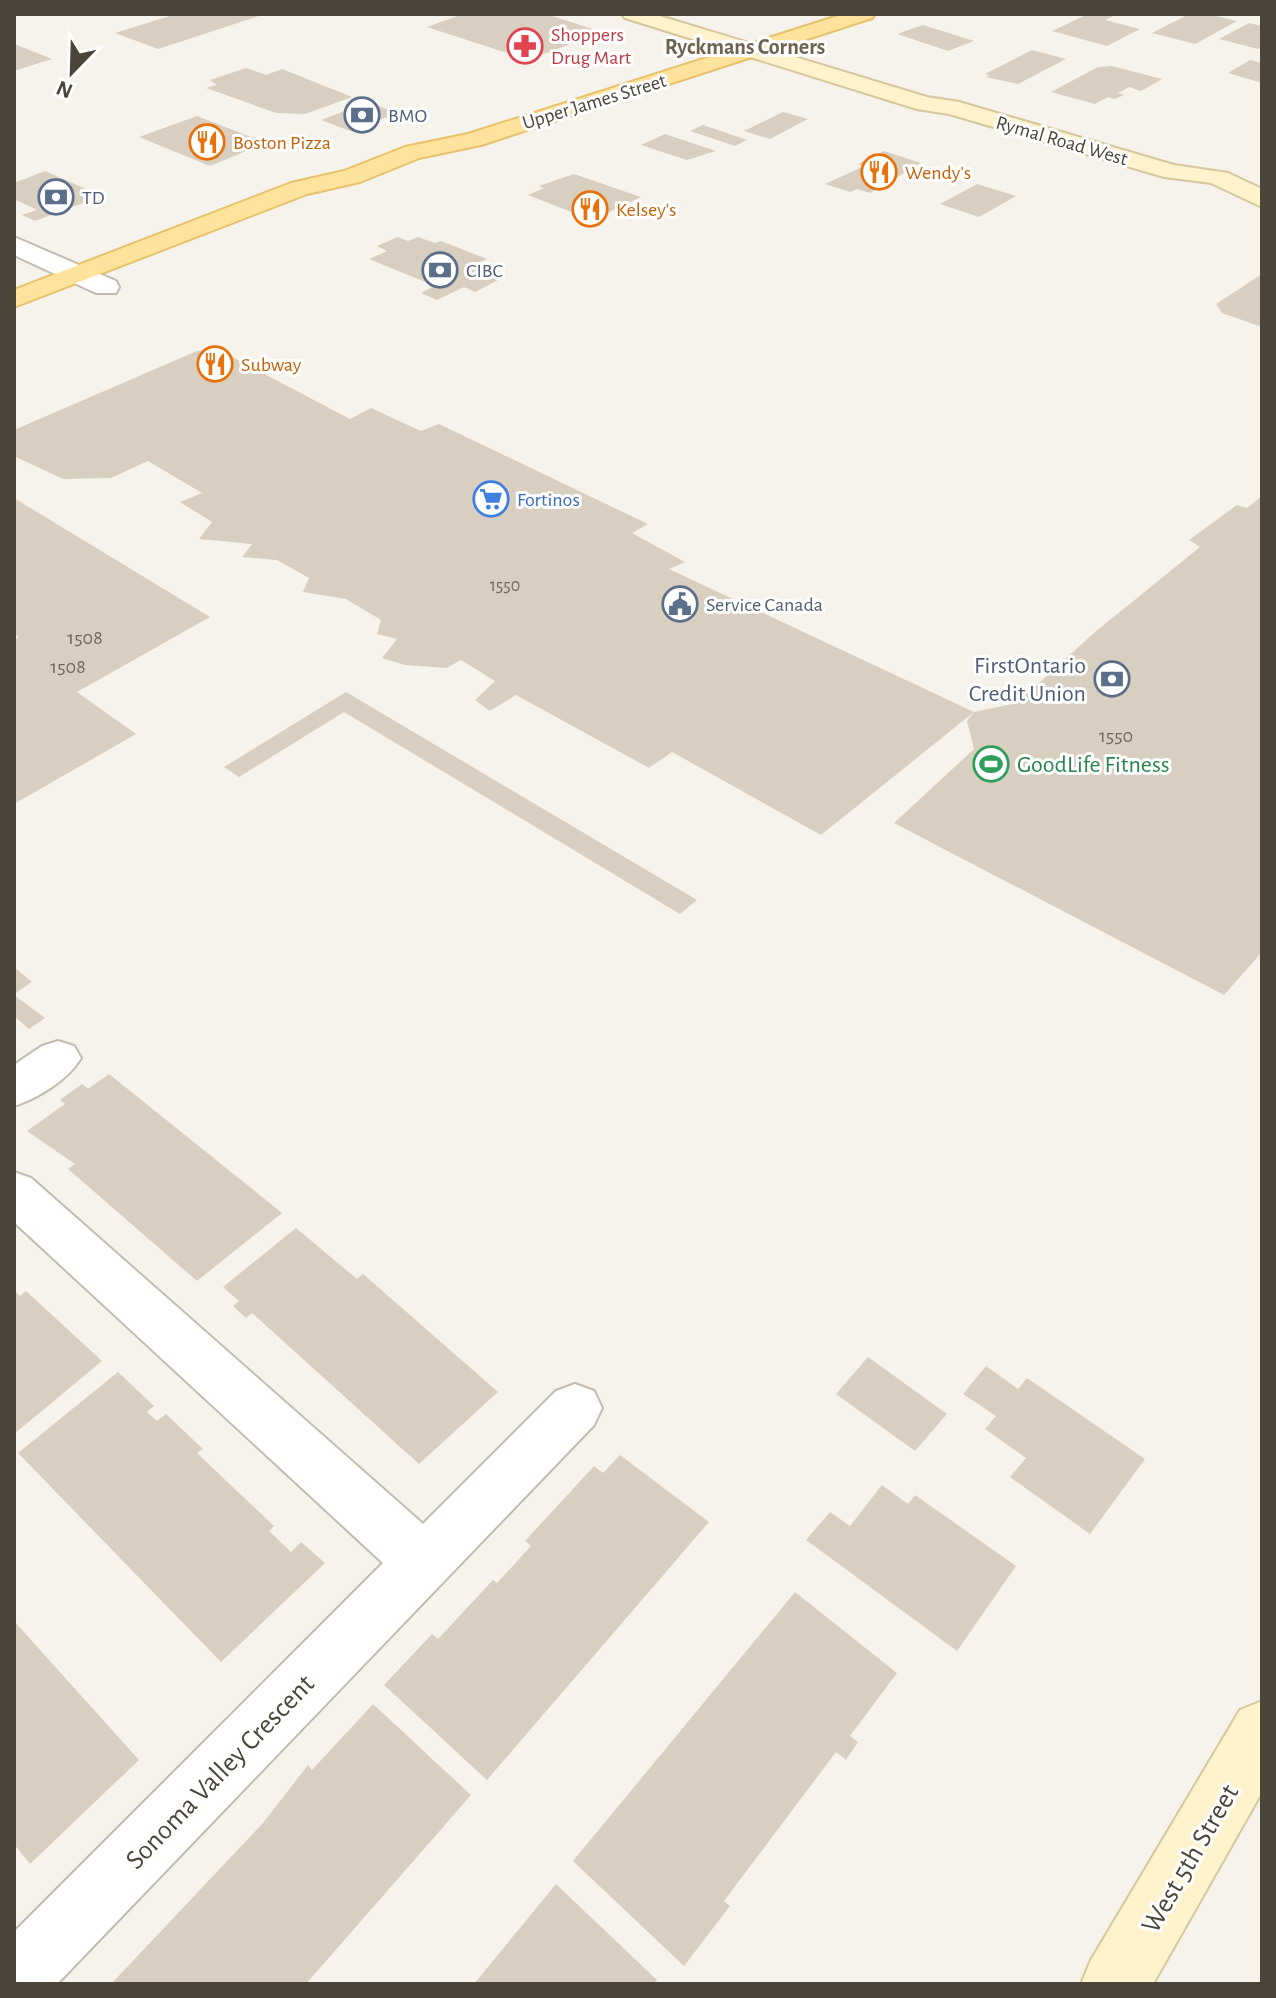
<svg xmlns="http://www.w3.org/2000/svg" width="1276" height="1998" font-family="'Alegreya Sans',sans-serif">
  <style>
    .building { fill: #d8cfc1 }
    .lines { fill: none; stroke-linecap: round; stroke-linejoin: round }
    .street-casing { stroke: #c2bbae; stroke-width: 4 }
    .secondary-casing { stroke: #d6c79b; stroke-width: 4 }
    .primary-casing { stroke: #e6c16a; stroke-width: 4 }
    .street { fill: #fff; fill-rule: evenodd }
    .secondary { fill: #fff3cd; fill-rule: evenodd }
    .primary { fill: #ffe39c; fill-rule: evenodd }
    .labels { text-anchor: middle; stroke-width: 6; stroke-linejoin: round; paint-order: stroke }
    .far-number-label { font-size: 18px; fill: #6e675b }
    .far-health-label { font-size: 20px; fill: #be3a42; stroke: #fff; text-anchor: start }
    .far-street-label { font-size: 20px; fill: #4b4439; stroke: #fff }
    .far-service-label { font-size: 20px; fill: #4e5e75; stroke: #fff; text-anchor: start }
    .far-food-label { font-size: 20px; fill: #c56008; stroke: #fff; text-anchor: start }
    .far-shop-label { font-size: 20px; fill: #366cbe; stroke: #fff; text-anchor: start }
    .number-label { font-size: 20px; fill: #6e675b }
    .far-neighbourhood-label { font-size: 22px; font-weight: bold; fill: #6e6250; stroke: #fff }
    .service-label { font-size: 24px; fill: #4e5e75; stroke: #fff; text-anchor: end }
    .leisure-label { font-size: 24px; fill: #27864d; stroke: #fff; text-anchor: start }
    .near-street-label { font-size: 28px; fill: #4b4439; stroke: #fff }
  </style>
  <rect width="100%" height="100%" fill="#f6f3ec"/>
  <path class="building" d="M176,14H262V15L158,49L115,33Z
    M463,14H546L602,32L528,60L427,27Z
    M1088,14H1117L1105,20L1140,29L1107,46L1052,31Z
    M1189,14H1208L1237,21L1195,44L1152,33Z
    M1249,23L1262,26V47L1258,49L1219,39Z
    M923,25L974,41L948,51L897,34Z
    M14,44L52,59L14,71Z
    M1032,50L1066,59L1018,84L986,77L989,75L985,74Z
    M1250,60L1262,63V83L1228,73Z
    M1112,66L1162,79L1141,91L1129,87L1118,93L1124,95L1115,99L1108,97L1095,104L1051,92L1098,67Z
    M246,68L266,75L282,69L352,97L305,114L276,113L206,88L217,85L210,80Z
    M368,102L397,113L350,131L321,120Z
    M783,112L808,119L770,139L744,131Z
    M197,116L266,143L210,166L139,137Z
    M703,125L747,140L735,146L690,131Z
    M665,134L716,151L687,160L641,145Z
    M884,151L921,163L870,193L857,189L850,192L825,184L864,166L858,164Z
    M45,171L102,196L35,221L22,215L37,210L14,199V183Z
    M574,174L641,197L592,220L528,195L544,188L539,186Z
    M977,184L1016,196L979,217L940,204Z
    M398,237L408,241L418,237L435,243L441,241L487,259L472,266L495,274L490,277L498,280L475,292L464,287L437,300L421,293L435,286L369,259L387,251L377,246Z
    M1262,274V327L1222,313L1216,304Z
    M219,350L350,419L371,408L421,431L439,424L648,524L632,533L685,562L669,569L974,712L821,835L672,752L649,768L516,695L490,711L475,700L495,681L461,660L447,668L405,665L382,658L397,639L377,634L381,620L346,599L303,592L309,578L277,560L242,557L252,544L199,539L212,522L180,502L202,493L148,461L111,478L63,479L14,456V430L197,351Z
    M1262,496V952L1224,995L894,823L974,749L967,721L974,712L1017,703L1095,632L1200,547L1189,540L1237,505L1247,508Z
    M14,498L210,617L77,692L136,734L14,804V640L19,637L14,634Z
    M346,692L697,900L680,914L344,712L239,777L224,767Z
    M14,967L32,982L14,994Z
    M14,995L45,1018L29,1029L14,1016Z
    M109,1074L282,1213L197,1281L68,1169L75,1164L27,1131L65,1104L60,1100L82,1084L88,1089Z
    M296,1228L357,1279L363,1274L498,1392L419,1464L252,1313L246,1318L233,1306L239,1301L223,1287Z
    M14,1290L20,1296L26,1291L102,1361L14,1434Z
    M868,1357L947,1414L915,1451L836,1394Z
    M986,1366L1018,1389L1027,1378L1145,1459L1090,1534L1010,1477L1026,1458L985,1429L996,1416L963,1394Z
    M118,1372L154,1406L147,1412L157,1421L166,1414L203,1449L197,1453L274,1526L269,1531L291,1552L301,1542L325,1563L221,1662L18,1453Z
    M620,1455L709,1522L487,1780L384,1685L432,1634L438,1639L493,1580L497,1583L531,1546L525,1541L594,1466L603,1473Z
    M882,1485L908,1504L915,1495L1016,1566L957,1651L806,1540L830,1512L850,1526Z
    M795,1592L897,1673L850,1736L858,1742L846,1760L836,1752L724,1901L730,1906L684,1966L573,1861Z
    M14,1621L139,1760L30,1864L14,1844Z
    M373,1704L471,1795L306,1984H111L263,1823L308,1765L312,1770Z
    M556,1884L657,1980L654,1984H474Z"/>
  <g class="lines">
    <defs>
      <path id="street" d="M14,237L116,281L119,287L116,293H96L14,255Z
        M58,1041L74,1046L81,1058C68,1080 38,1098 14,1106V1065L42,1046Z
        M14,1172L31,1178L423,1524L556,1391L575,1384L594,1391L602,1408L594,1425L57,1984H14V1932L383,1563L14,1222Z"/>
      <path id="secondary" d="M622,14H653L927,97L959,102L1174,165L1228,173L1262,189V207L1211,183L1164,177L949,114L917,109L625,18Z
        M1262,1701V1792L1153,1984H1081L1091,1960L1240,1710Z"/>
      <path id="primary" d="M844,14H875L872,18L481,145L419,158L360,182L307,194L14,307V290L291,183L344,171L405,147L468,134Z"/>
    </defs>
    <use href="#street" class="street-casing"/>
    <use href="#secondary" class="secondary-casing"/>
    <use href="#primary" class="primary-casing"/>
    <use href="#street" class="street"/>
    <use href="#secondary" class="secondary"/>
    <use href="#primary" class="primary"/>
  </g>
  <defs>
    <symbol id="pharmacy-ring" viewBox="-11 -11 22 22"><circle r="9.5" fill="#fff" stroke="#e0444e" stroke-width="1.5"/><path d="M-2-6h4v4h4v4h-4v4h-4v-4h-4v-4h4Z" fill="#e0444e"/></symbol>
    <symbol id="bank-ring" viewBox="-11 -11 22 22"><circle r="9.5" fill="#fff" stroke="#5c6f8a" stroke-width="1.5"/><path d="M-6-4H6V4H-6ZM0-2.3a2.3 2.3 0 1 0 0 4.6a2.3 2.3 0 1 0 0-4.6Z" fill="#5c6f8a"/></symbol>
    <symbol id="restaurant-ring" viewBox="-11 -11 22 22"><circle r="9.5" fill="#fff" stroke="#e8710a" stroke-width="1.5"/><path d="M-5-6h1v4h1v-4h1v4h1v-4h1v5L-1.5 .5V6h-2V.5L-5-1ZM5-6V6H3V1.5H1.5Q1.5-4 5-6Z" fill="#e8710a"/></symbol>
    <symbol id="supermarket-ring" viewBox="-11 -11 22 22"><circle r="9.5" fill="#fff" stroke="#3f7fe0" stroke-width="1.5"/><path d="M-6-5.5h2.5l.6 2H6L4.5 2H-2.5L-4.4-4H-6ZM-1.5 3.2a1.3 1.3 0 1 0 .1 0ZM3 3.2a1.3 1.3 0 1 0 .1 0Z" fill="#3f7fe0"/></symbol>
    <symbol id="civic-ring" viewBox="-11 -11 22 22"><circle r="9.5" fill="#fff" stroke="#5c6f8a" stroke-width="1.5"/><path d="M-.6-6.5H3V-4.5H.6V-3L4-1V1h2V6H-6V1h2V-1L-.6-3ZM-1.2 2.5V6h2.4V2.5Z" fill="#5c6f8a"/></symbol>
    <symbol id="stadium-ring" viewBox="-11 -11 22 22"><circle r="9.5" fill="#fff" stroke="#2e9e5b" stroke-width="1.5"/><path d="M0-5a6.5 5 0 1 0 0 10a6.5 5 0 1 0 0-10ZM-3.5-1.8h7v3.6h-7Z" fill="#2e9e5b"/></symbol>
  </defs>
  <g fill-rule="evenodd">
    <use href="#pharmacy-ring" x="505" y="26" width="40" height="40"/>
    <use href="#bank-ring" x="342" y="95" width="40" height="40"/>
    <use href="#restaurant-ring" x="187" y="122" width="40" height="40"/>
    <use href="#restaurant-ring" x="859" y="152" width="40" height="40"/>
    <use href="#bank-ring" x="36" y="177" width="40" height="40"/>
    <use href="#restaurant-ring" x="570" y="189" width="40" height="40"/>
    <use href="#bank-ring" x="420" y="250" width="40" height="40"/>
    <use href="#restaurant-ring" x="195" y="344" width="40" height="40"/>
    <use href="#supermarket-ring" x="471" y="479" width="40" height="40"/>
    <use href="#civic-ring" x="660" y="584" width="40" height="40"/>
    <use href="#bank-ring" x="1092" y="659" width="40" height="40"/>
    <use href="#stadium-ring" x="971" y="744" width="40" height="40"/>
  </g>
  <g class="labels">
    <g class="far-number-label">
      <text x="505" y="591">1550</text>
    </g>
    <g class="far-health-label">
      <text x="551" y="41">Shoppers<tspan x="551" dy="23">Drug Mart</tspan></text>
    </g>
    <g class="far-street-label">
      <text transform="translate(594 101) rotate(-17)" y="7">Upper James Street</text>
      <text transform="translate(1062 140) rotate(16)" y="7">Rymal Road West</text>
    </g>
    <g class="far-service-label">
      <text x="388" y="122">BMO</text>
      <text x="82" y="204">TD</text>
      <text x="466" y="277">CIBC</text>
      <text x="706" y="611">Service Canada</text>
    </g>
    <g class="far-food-label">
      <text x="233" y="149">Boston Pizza</text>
      <text x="905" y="179">Wendy's</text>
      <text x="616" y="216">Kelsey's</text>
      <text x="241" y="371">Subway</text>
    </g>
    <g class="far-shop-label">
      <text x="517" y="506">Fortinos</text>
    </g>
    <g class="number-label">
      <text x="85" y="644">1508</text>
      <text x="68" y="673">1508</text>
      <text x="1116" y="742">1550</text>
    </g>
    <g class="far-neighbourhood-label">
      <text x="745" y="54">Ryckmans Corners</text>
    </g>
    <g class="service-label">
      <text x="1086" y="673">FirstOntario<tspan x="1086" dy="28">Credit Union</tspan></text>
    </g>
    <g class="leisure-label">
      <text x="1017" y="772">GoodLife Fitness</text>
    </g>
    <g class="near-street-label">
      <text transform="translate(219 1771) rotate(-46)" y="10">Sonoma Valley Crescent</text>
      <text transform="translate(1189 1858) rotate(-60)" y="10">West 5th Street</text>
    </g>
  </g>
  <rect width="1276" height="1998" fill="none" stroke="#4b4439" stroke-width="32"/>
  <g transform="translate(72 72) rotate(203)" stroke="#ffffff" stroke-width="6" paint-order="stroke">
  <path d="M0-6L14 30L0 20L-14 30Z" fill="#4b4439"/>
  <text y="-12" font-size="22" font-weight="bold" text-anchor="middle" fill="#4b4439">N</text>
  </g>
</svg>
